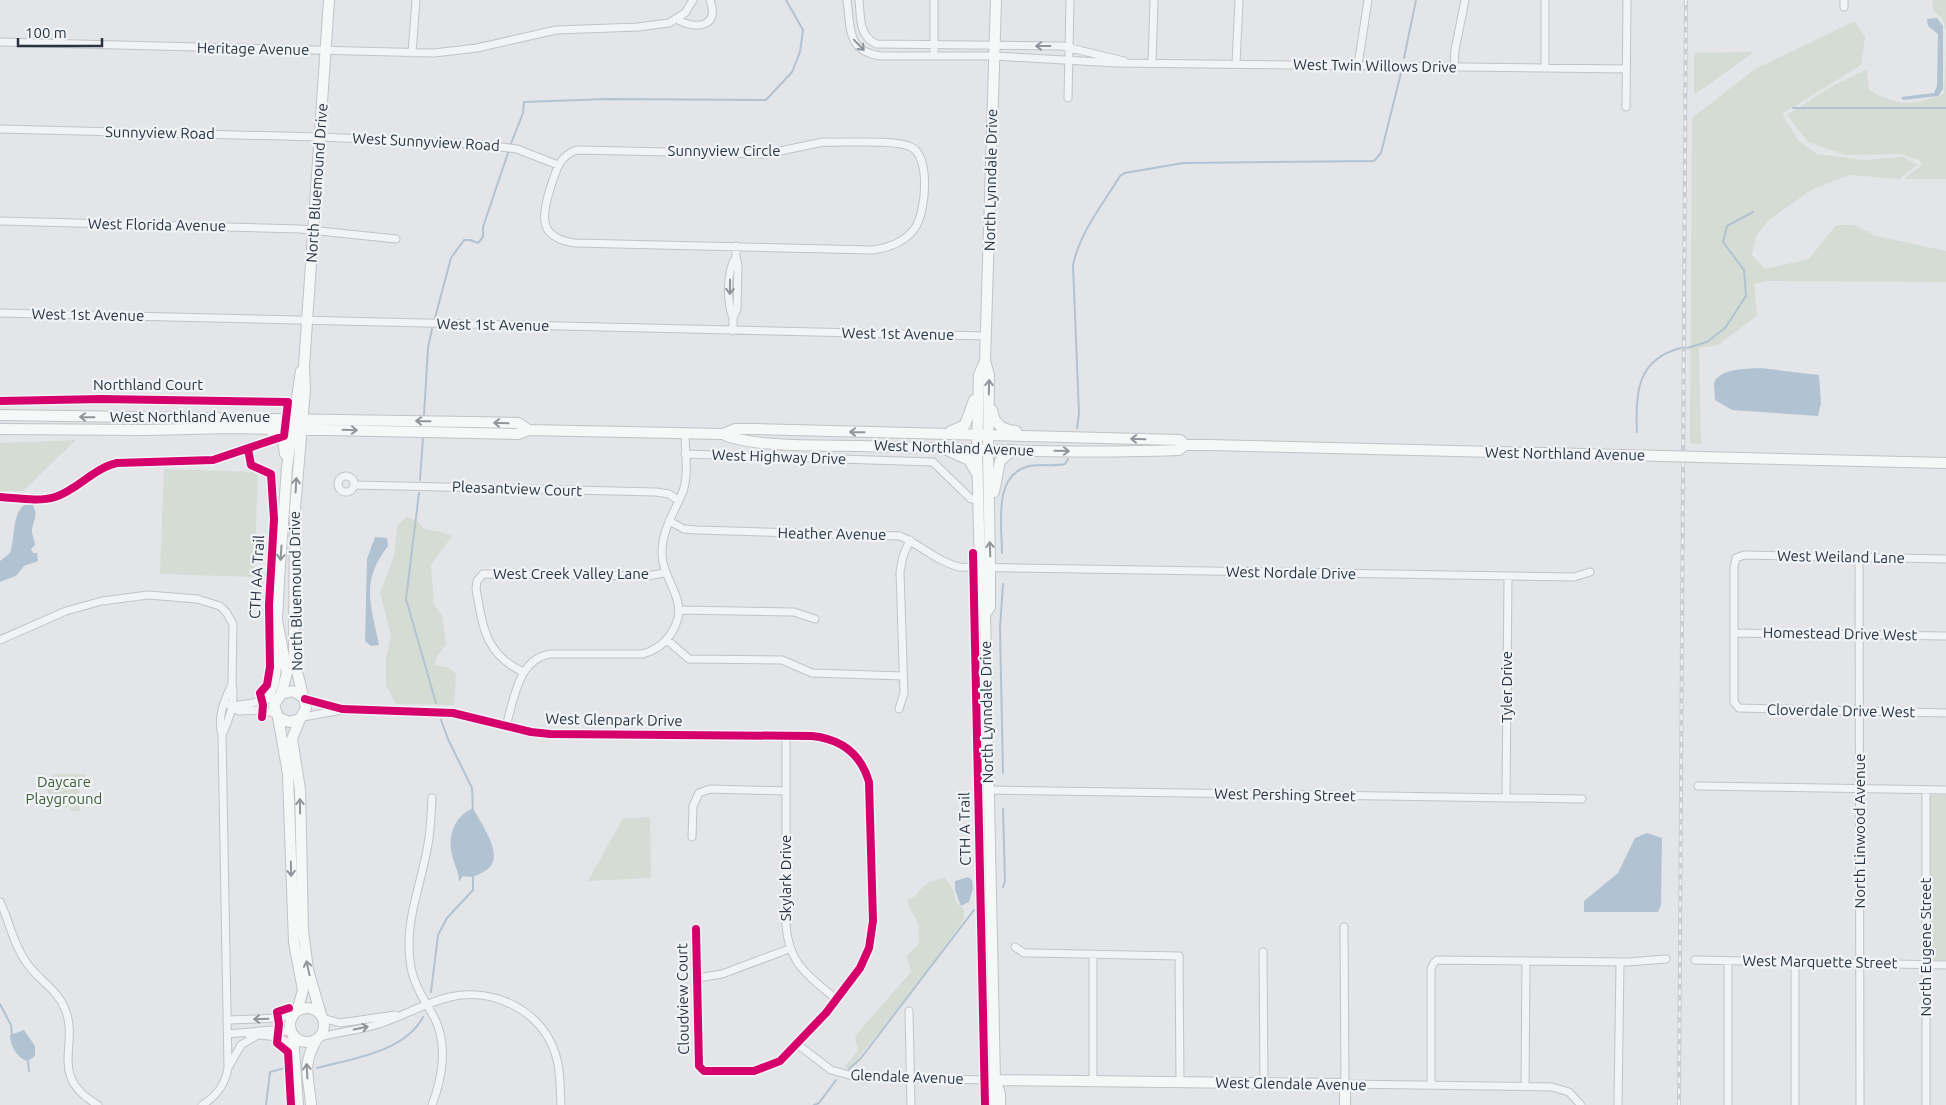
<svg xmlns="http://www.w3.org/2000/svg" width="1946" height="1105" font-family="Ubuntu,sans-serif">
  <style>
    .green { fill: #d4dcd3 }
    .water { fill: #b1c3d3 }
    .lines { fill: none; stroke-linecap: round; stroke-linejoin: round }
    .stream { stroke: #b1c3d3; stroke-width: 2 }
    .street-casing { stroke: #c1c3c6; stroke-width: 9 }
    .secondary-casing { stroke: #c1c3c6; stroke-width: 12 }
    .street { stroke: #f2f3f5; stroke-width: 7 }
    .secondary { stroke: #f6f7f7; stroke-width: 10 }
    .rail-casing { stroke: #cbcdd0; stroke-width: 4 }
    .rail { stroke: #f1f4f7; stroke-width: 2; stroke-dasharray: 5.5; stroke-linecap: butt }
    .secondary-bridge-casing { stroke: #c1c3c6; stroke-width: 12; stroke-linecap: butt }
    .secondary-bridge { stroke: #f6f7f7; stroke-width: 10 }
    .cycleway-casing { stroke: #f1f4f7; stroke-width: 11 }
    .cycleway { stroke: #d6006c; stroke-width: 8 }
    .oneway { stroke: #8e949c }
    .oneway2 { stroke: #90969c }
    .labels { text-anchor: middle; stroke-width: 4.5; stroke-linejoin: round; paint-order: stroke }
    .street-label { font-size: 15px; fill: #293442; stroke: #f1f4f7 }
    .park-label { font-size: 15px; fill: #405e36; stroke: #f1f4f7 }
  </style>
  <rect width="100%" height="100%" fill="#e3e5e8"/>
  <path class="green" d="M1932,0H1946V30L1942,18L1933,10Z
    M1855,21L1865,37L1861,65L1782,114L1799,141L1817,154L1865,160L1903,157L1917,165L1899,179L1849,175L1811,190L1769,220L1756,236L1752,255L1765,269L1809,259L1836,225H1855L1876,236L1946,251V282L1768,281L1754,284L1757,316L1718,345L1699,348L1701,444L1690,443L1692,118L1755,69Z
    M1946,50V179H1904L1922,165L1919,160L1901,154L1846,155L1808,142L1787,115L1829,88L1867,69L1869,90C1899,107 1913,106 1944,94Z
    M1754,52L1694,95V53Z
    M76,440L23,491H0V443Z
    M164,469L258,472L254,577L160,574Z
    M407,517L419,522L423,529L441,532L452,536L431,565L434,605L442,615L446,645L437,656L435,665L449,668L456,674L454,705L396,704L386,685V660L391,635L380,592L394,557L397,526Z
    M54,774H85L87,786L80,787V811H70V807L48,808V782Z
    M1929,795H1946V960H1930Z
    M650,817L651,878L588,881L623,818Z
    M945,878L954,892L956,902L964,910V919L925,974L850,1068L847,1069L845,1066L858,1051L855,1036L911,972L907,956L919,943C919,936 919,928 917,922C914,912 908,910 908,899L915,897C923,885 930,880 945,878Z"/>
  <path class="water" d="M1937,18L1943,26V89L1938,96L1903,100L1901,97L1934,93L1937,86L1938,34L1928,26L1927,19Z
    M1760,368L1819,375L1821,403L1818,416L1732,410L1715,400L1714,383C1720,368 1746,369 1760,368Z
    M24,505H33C38,515 34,519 32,529C31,533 35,540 35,545L31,549L33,553H37L38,561L24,566L16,576L0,582V561L10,553C15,538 12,515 24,505Z
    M375,537L387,538L388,546C360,582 371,604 379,645L371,646L365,641L367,559Z
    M473,808C480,823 508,858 485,871C476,876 473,878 463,876L459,882C459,871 454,865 452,855C447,835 455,816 473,808Z
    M1647,833L1662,838L1661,905L1658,912H1584V901L1618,873L1635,838Z
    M968,877L972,880L973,888L969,902L961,906L955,890V881Z
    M24,1030L35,1046V1056L28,1061C18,1059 10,1046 10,1035Z"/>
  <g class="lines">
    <path class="stream" d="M1404,58L1416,0
      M1793,108H1946
      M510,146L523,113L524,102L607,99L766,100L792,72L800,52L803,30L786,0
      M435,318L451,258L464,240H470L478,243L483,237V227L509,150
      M1687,348L1707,342L1725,328L1746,296L1744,270L1723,242L1727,226L1753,212
      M424,415L428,348L432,329
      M1077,428L1079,414L1073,265C1080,232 1103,204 1120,176L1125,173L1183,163L1374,161L1381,153L1401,73
      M1637,432C1635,393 1637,359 1681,348
      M420,480L423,437
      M419,493L406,599L436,703
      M1002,553C1002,526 993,477 1026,467C1038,463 1052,467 1065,464L1068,459
      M1003,584L1000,628L1003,773
      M441,720L448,739L472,788L473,811
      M1003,887L1005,881L1003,809
      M431,992L438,935L447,918L473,890V876
      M0,1004L11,1025L12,1035
      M28,1061L29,1071
      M317,1068C351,1059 405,1052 423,1017
      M849,1069L861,1058L974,910
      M266,1105L270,1072L285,1068
      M814,1105L819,1103L836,1080"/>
    <defs>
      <path id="street" d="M847,0C851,28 846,51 881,56H994L1116,63L1626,69
        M859,0C861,17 858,35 876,44L1062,46L1124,61
        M1844,7V0
        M678,20C696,30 720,27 710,0
        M0,42L434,53L477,48L556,30L638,27L669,23L685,13L693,0
        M412,53L416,0
        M934,56V0
        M1152,62L1154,0
        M1236,64L1239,0
        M1358,65L1368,0
        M1454,67L1455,50L1465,0
        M1545,68V0
        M1068,98L1070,0
        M1626,107L1627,0
        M0,129L320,137L477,144L517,149L558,165
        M823,142C843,143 895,139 911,147C931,157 926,212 915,228C905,242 888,248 872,250L575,243C539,238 541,218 550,189C556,172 558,156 577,150L766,154Z
        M0,221L300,229L396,239
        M0,313L986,336
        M733,318C727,303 726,271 736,257
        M733,331V318L737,309L738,265L736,257V246
        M0,401L101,399L296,402
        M685,454L933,462L971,499H978
        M338 484a8 8 0 1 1 16 0a8 8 0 1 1-16 0Z
        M354,485L656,492L669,494L678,500
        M669,521L684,529L697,530L900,536C921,545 936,561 959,567L1574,577L1590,572
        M1859,558L1860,1105
        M1946,559L1744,555L1736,558L1734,567V702L1739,708L1946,713
        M679,610L794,612L815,619
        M1734,633L1946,636
        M0,640L66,611L102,601L148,595L197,599L220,606L226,612L233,624L232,684C236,700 229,720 222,735
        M667,640L689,659L782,660L812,673L903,676
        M523,672C485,654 483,627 476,589L477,581L483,574L647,576L664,573
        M305,699L342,709L453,713L531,732L550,734L812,736C841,739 861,754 869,782L873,921L869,948L860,968L826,1013L780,1061L754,1071H704L699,1066L696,929
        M229,705L239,711L263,710L276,714
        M232,706L253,703L270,698
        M899,709L904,693L900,572L903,556L910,540
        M303,717L342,710
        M506,726C514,700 518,658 551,654H642C660,650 673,636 678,618C683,595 661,575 662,552C662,529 675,512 683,491C689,474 685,450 685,433
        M786,736V925C789,965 808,975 837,1000
        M1698,786L1946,790
        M989,790L1582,799
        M1926,790V1105
        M1506,798L1508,576
        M692,837L693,806L699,793L710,789L786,791
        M0,902C10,922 12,942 26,962C37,979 58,990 65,1009C80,1045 47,1076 98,1105
        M1344,927L1345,1084L1552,1087L1569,1092L1581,1105
        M1015,947L1024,953H1034L1179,956L1180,1082
        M1263,952L1264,1084
        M1093,954V1080
        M1695,960L1946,965
        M1728,961V1105
        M697,978L722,974L789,949
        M909,1011L911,1105
        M322,1018L340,1023L395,1015
        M228,1020L278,1018L294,1014
        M228,1034L272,1030L291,1032
        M248,1034L278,1037L294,1046
        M320,1037C339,1032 360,1030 379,1024C403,1016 425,1003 450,997C494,987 543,1011 556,1056C561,1071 560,1089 561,1105
        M797,1044L831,1070L860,1078L995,1080
        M229,1066L241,1045L256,1036
        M1431,1085V969L1434,963L1437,960L1628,962L1666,959
        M1525,1086L1526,961
        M202,1105C217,1096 225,1085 228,1068L222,735C217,718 224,700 232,684
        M432,1105C442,1079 448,1046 435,1019C426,1002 415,988 411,968C403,921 421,888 428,844C431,829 431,813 432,798
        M1618,1105L1620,962
        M1795,1105V962"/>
      <path id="secondary" d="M985,361L979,375L977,449L981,607L985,614L995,1080L1000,1094V1105
        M992,410C994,424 1002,430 1016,431
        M0,415L471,422L518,423L529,430
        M0,429L146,430L231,428L518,434L529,430L723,434L735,429H757L1180,440L1185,445
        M268,429L283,440L285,454
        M951,431L965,425L974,400
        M723,434C751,448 828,445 862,446C968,449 1073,454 1179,450L1185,445H1209L1664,456
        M947,450L969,460L976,472
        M1700,457L1946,463
        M994,492L1000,461L1013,450
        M985,614L990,607V568L988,450L989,375L985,361L996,0
        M281,694L287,673L277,620L279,580L287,467L301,371
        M303,697L293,691L281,694L274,705L278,717L289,722L300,719L306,708L294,659L295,508L305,389L304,366L329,0
        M267,698C277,682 277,663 275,644
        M278,717L288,774L294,943L303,990L297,1011
        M300,719L292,739L300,789L303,930L308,970L321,1015
        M290 1025a17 17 0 1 1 34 0a17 17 0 1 1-34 0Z
        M293,1035L298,1105
        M995,1080L1345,1084V1105
        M311,1105C309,1076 301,1066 317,1039
        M991,1105L990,1094L995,1080"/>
    </defs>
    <use href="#street" class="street-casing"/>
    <use href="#secondary" class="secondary-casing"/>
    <use href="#street" class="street"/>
    <use href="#secondary" class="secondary"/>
    <defs>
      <path id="rail" d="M1679,1105L1686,0"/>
    </defs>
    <use href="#rail" class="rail-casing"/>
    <use href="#rail" class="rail"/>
    <defs>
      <path id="secondary-bridge" d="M1664,456L1700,457"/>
    </defs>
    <use href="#secondary-bridge" class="secondary-bridge-casing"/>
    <use href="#secondary-bridge" class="secondary-bridge"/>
    <defs>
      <path id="cycleway" d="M0,401L101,399L288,402L284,436L213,460L117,463C94,468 77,490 55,497C39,502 17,498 0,497
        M248,449L251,465L271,474L274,519L269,605L270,667L267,685L260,693L263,705L262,717
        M973,553L985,1105
        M305,699L342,709L453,713L531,732L550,734L812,736C841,739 861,754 869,782L873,921L869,948L860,968L826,1013L780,1061L754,1071H704L699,1066L696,929
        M289,1008L277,1012L279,1024L277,1043L288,1052L291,1105"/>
    </defs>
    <use href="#cycleway" class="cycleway-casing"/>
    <use href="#cycleway" class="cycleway"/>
  </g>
  <defs><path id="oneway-shaft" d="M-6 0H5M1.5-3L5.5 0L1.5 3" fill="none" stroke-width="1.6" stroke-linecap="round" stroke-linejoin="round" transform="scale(1.25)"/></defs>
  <g class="oneway">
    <use href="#oneway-shaft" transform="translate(859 45) rotate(46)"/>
    <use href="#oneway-shaft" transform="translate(1043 46) rotate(-180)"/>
    <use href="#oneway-shaft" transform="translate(730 287) rotate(91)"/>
    <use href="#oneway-shaft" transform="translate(261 1019) rotate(178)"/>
    <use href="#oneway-shaft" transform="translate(361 1028) rotate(-12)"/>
  </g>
  <g class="oneway2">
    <use href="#oneway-shaft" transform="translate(989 387) rotate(-89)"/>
    <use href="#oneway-shaft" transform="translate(87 417) rotate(-179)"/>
    <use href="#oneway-shaft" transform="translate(423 421) rotate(-179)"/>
    <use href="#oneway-shaft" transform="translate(501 423) rotate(-178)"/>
    <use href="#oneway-shaft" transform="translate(350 430) rotate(2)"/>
    <use href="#oneway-shaft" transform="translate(857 432) rotate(-179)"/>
    <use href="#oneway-shaft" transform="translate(1138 439) rotate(-178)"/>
    <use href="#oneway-shaft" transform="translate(1062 451) rotate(1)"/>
    <use href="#oneway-shaft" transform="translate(296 485) rotate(-87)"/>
    <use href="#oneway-shaft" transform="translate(990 549) rotate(-92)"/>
    <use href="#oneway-shaft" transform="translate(281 553) rotate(94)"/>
    <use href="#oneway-shaft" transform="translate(300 806) rotate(-91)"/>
    <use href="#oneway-shaft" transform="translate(291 869) rotate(89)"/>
    <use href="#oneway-shaft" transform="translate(308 968) rotate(-102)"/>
    <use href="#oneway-shaft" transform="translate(307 1071) rotate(-93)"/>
  </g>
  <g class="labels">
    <g class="street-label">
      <text transform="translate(253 49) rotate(1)" y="5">Heritage Avenue</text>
      <text transform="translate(1375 66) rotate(1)" y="5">West Twin Willows Drive</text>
      <text transform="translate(160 133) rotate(1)" y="5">Sunnyview Road</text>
      <text transform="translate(426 142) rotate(3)" y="5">West Sunnyview Road</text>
      <text x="724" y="156">Sunnyview Circle</text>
      <text transform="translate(991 180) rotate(-89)" y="5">North Lynndale Drive</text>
      <text transform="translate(317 183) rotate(-86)" y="5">North Bluemound Drive</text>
      <text transform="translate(157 225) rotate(1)" y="5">West Florida Avenue</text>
      <text transform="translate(88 315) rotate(1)" y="5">West 1st Avenue</text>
      <text transform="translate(493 325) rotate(1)" y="5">West 1st Avenue</text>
      <text transform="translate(898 334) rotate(1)" y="5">West 1st Avenue</text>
      <text x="148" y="390">Northland Court</text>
      <text x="190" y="422">West Northland Avenue</text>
      <text transform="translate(954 448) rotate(2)" y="5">West Northland Avenue</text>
      <text transform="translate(1565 454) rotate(1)" y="5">West Northland Avenue</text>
      <text transform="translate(779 457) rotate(2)" y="5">West Highway Drive</text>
      <text transform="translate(517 489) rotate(2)" y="5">Pleasantview Court</text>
      <text transform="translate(832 534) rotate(1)" y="5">Heather Avenue</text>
      <text transform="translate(1841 557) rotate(1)" y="5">West Weiland Lane</text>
      <text transform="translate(1291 573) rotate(1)" y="5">West Nordale Drive</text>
      <text x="571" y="579">West Creek Valley Lane</text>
      <text transform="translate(257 577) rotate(-87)" y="5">CTH AA Trail</text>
      <text transform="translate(296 591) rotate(-91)" y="5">North Bluemound Drive</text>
      <text transform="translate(1840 634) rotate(1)" y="5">Homestead Drive West</text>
      <text transform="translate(1507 687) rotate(-90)" y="5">Tyler Drive</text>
      <text transform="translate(1841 711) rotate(1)" y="5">Cloverdale Drive West</text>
      <text transform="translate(987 712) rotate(-91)" y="5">North Lynndale Drive</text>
      <text transform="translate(614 720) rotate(1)" y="5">West Glenpark Drive</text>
      <text transform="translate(1285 795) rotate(1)" y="5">West Pershing Street</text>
      <text transform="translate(965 829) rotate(-91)" y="5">CTH A Trail</text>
      <text transform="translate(1860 831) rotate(-90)" y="5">North Linwood Avenue</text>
      <text transform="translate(786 878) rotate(-90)" y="5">Skylark Drive</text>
      <text transform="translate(1926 947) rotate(-90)" y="5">North Eugene Street</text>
      <text transform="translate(1820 962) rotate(1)" y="5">West Marquette Street</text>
      <text transform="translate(683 999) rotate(-91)" y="5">Cloudview Court</text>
      <text transform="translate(907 1077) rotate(2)" y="5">Glendale Avenue</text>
      <text transform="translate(1291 1084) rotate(1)" y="5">West Glendale Avenue</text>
    </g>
    <g class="park-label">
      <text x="64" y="787">Daycare<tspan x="64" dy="17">Playground</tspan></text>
    </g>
  </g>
  <path d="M18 38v8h84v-8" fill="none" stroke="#293442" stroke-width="2.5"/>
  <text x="25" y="38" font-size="15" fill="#293442" stroke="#f1f4f7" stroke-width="4" paint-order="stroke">100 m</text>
</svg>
